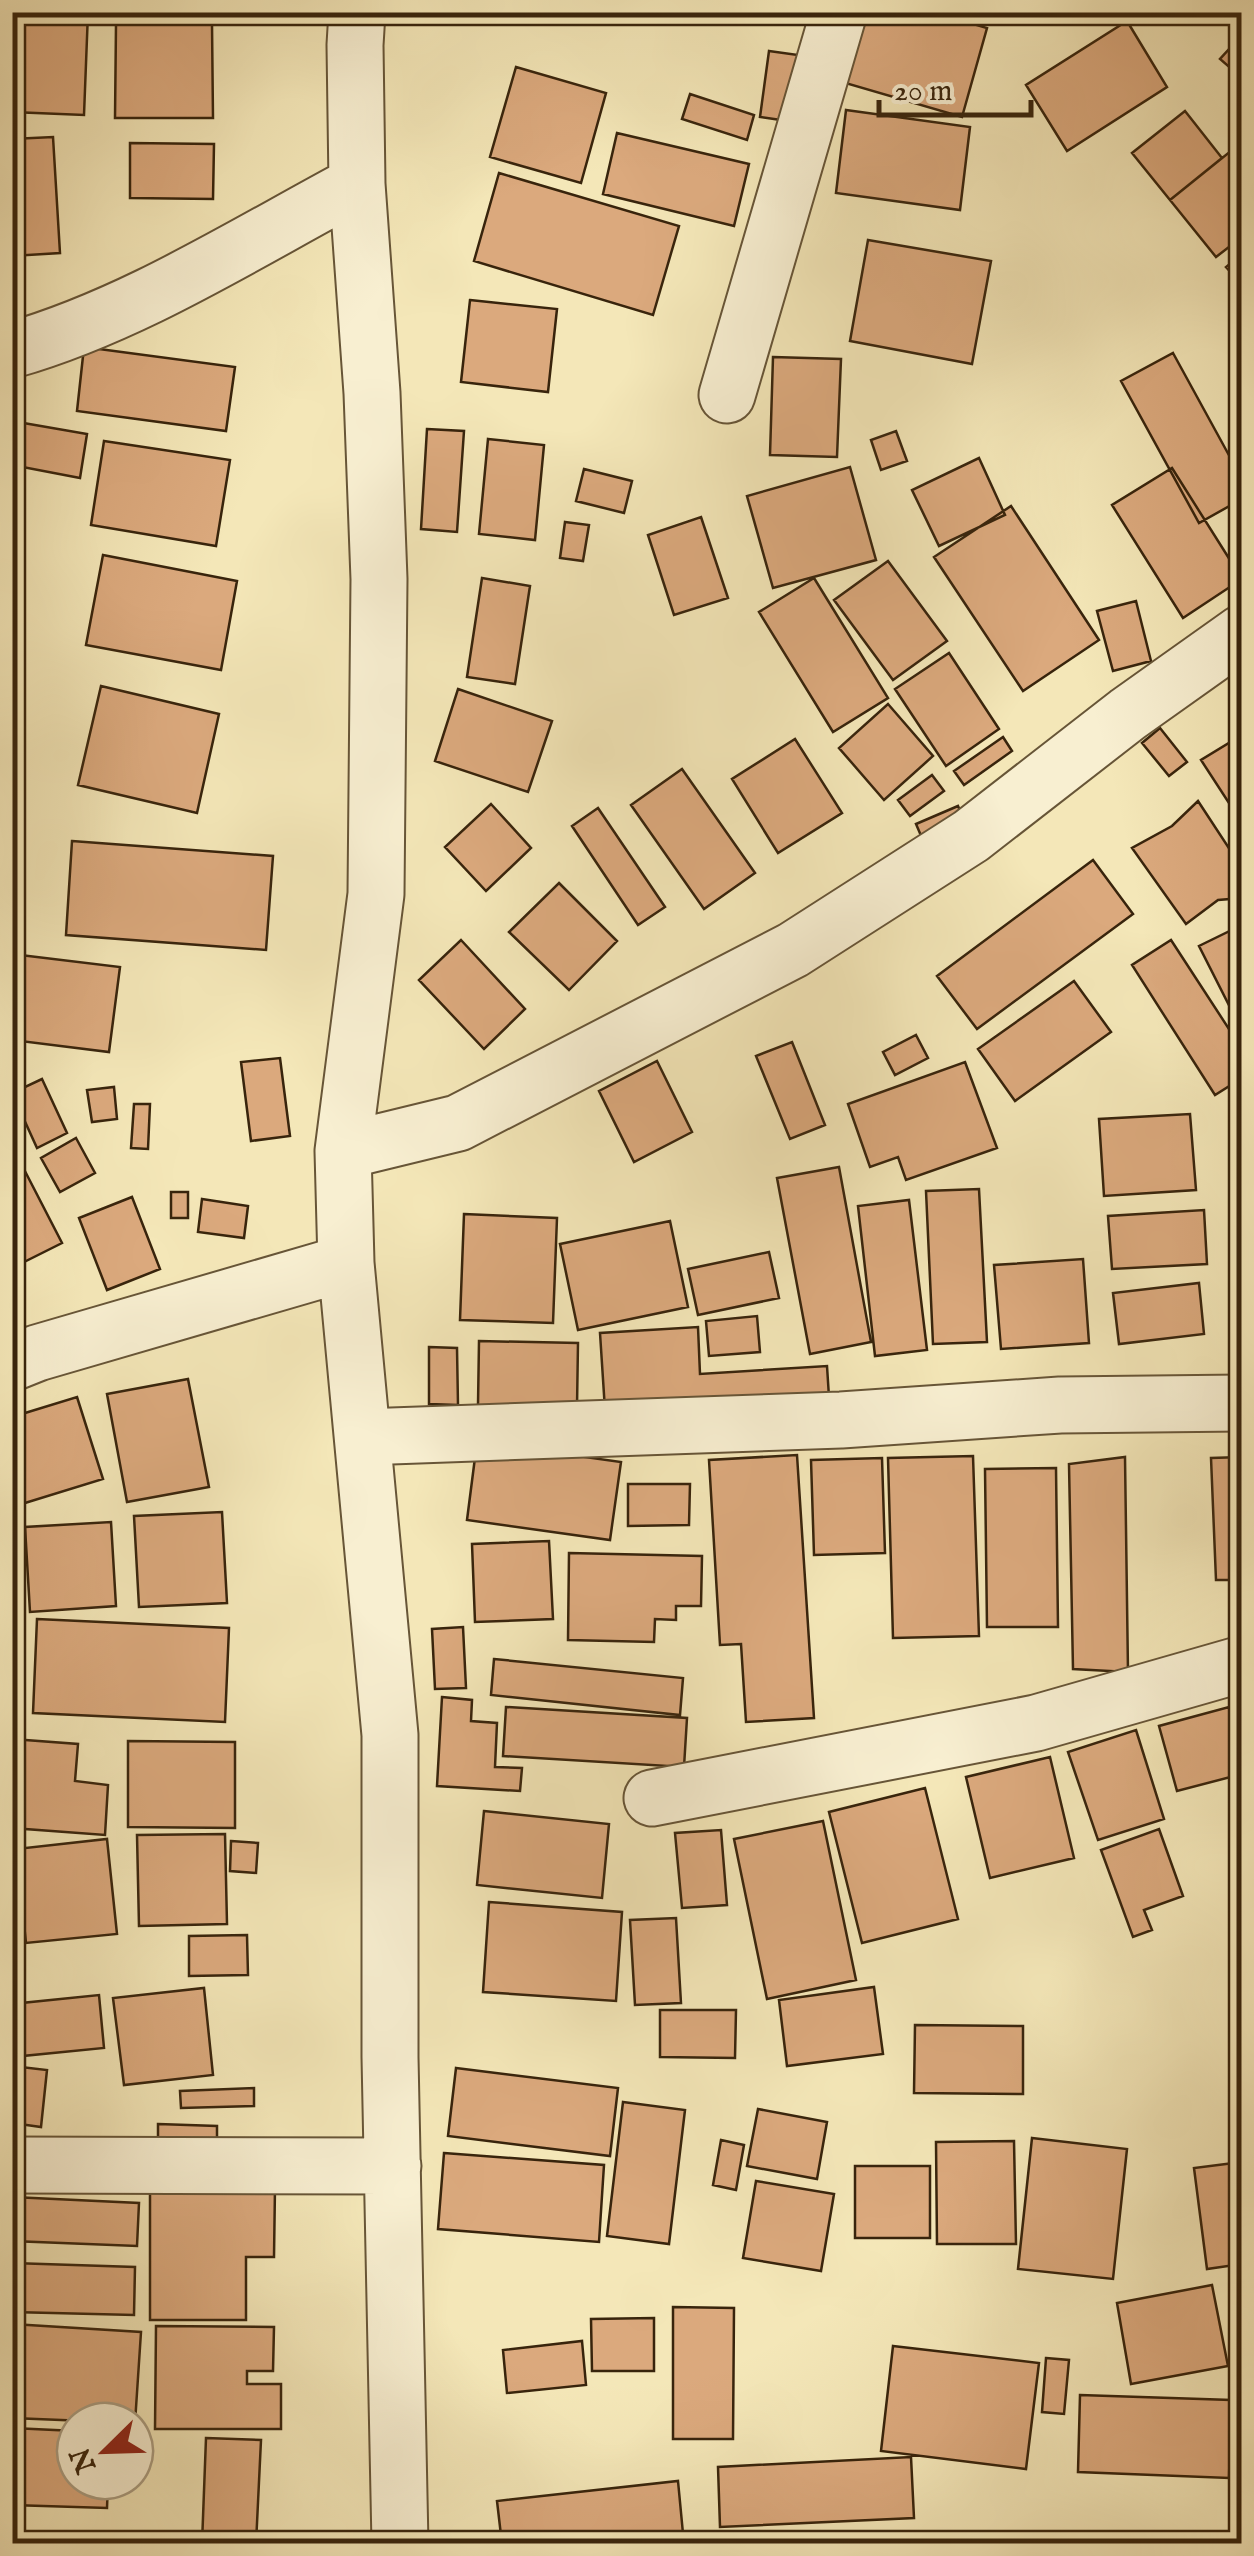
<svg xmlns="http://www.w3.org/2000/svg" width="1254" height="2556" font-family="'IM FELL English',serif">
  <style>
    .building { fill: #dba97d; stroke: #38240c; stroke-width: 2.5 }
    .lines { fill: none; stroke-linecap: round; stroke-linejoin: round }
    .minor-casing { stroke: #675537; stroke-width: 59 }
    .minor { stroke: #f8efd1; stroke-width: 55 }
  </style>
  <rect width="100%" height="100%" fill="#f4e7b8"/>
  <filter id="stains"><feTurbulence type="fractalNoise" baseFrequency=".002" numOctaves="4"/><feColorMatrix values="0 0 0 0 .2 0 0 0 0 .09 0 0 0 0 .02 0 0 0 .5 -.17"/></filter>
  <radialGradient id="worn" r=".72"><stop offset=".6" stop-color="#630" stop-opacity="0"/><stop offset="1" stop-color="#630" stop-opacity=".3"/></radialGradient>
  <path class="building" d="M12,12H88L84,115L12,112Z
    M854,12H933L987,28L962,117L835,80Z
    M1127,21L1167,87L1067,151L1026,85Z
    M116,24H212L213,118H115Z
    M1242,35V78L1220,59Z
    M769,51L798,55L788,121L760,117Z
    M516,67L606,93L581,183L490,157Z
    M690,94L754,115L747,140L682,119Z
    M846,110L970,127L960,210L836,193Z
    M1185,111L1222,158L1170,200L1132,153Z
    M617,133L749,164L734,226L603,194Z
    M53,137L60,253L12,256V139Z
    M1242,142V237L1216,257L1170,200Z
    M130,143L214,144L213,199L130,198Z
    M499,173L679,226L653,315L474,261Z
    M868,240L991,261L972,364L850,341Z
    M1242,254V284L1226,267Z
    M470,300L557,309L548,392L461,382Z
    M84,347L235,367L226,431L77,411Z
    M1173,353L1242,479V499L1199,523L1121,381Z
    M773,357L841,359L837,457L770,455Z
    M12,421L87,434L80,478L12,465Z
    M427,429L464,431L457,532L421,529Z
    M896,431L907,461L881,470L871,440Z
    M488,439L544,445L535,540L479,534Z
    M104,441L230,460L216,546L91,525Z
    M979,458L1005,515L939,546L912,490Z
    M850,467L876,560L773,588L747,496Z
    M1172,468L1242,579L1183,618L1112,505Z
    M584,469L632,481L624,513L576,501Z
    M1011,506L1099,640L1023,691L934,557Z
    M701,517L728,598L674,615L648,535Z
    M565,522L589,525L583,561L560,558Z
    M103,555L237,581L221,670L86,645Z
    M888,561L947,641L893,680L834,600Z
    M482,578L530,586L515,684L467,677Z
    M814,578L888,698L833,732L759,612Z
    M1136,601L1151,661L1113,671L1097,611Z
    M949,653L999,729L946,766L895,689Z
    M101,686L219,714L197,813L78,785Z
    M458,689L552,721L528,792L435,761Z
    M888,704L933,756L884,800L839,748Z
    M1160,728L1187,762L1169,776L1142,743Z
    M1242,735V823L1201,760Z
    M1003,737L1012,751L964,785L954,771Z
    M795,739L842,813L778,853L732,779Z
    M682,769L755,873L704,909L631,805Z
    M932,775L944,791L910,816L898,800Z
    M1198,801L1242,868V898L1218,900L1186,924L1132,848L1172,826Z
    M491,804L531,848L486,891L445,847Z
    M958,806L967,826L925,845L916,824Z
    M598,808L665,907L638,925L572,826Z
    M72,841L273,856L266,950L66,935Z
    M1093,860L1133,914L977,1029L937,976Z
    M559,883L617,941L569,990L509,932Z
    M1242,925V1026L1240,1027L1199,946Z
    M461,940L525,1009L484,1049L419,980Z
    M1171,940L1242,1049V1078L1215,1095L1132,965Z
    M12,954L120,967L109,1052L12,1040Z
    M1074,981L1111,1032L1015,1101L978,1049Z
    M916,1035L928,1058L895,1075L883,1052Z
    M792,1042L825,1125L790,1139L756,1056Z
    M280,1058L290,1136L251,1141L241,1062Z
    M657,1061L692,1132L634,1162L599,1091Z
    M965,1062L997,1148L906,1180L898,1157L870,1167L848,1104Z
    M42,1079L67,1133L37,1148L12,1093Z
    M114,1087L117,1119L92,1122L87,1090Z
    M134,1104H150L148,1149L131,1148Z
    M1190,1114L1196,1190L1104,1196L1099,1119Z
    M76,1138L95,1173L60,1192L41,1158Z
    M12,1146L62,1243L12,1268Z
    M839,1167L871,1342L810,1354L777,1178Z
    M979,1189L987,1342L933,1344L926,1191Z
    M171,1192H188V1218H171Z
    M132,1197L160,1269L107,1290L79,1218Z
    M202,1199L248,1206L244,1238L198,1232Z
    M909,1200L927,1350L875,1356L858,1206Z
    M1204,1210L1207,1264L1112,1269L1108,1216Z
    M464,1214L557,1218L553,1323L460,1320Z
    M670,1221L688,1307L578,1330L560,1244Z
    M769,1252L779,1298L698,1315L688,1269Z
    M1083,1259L1089,1343L1001,1349L994,1265Z
    M1199,1283L1204,1334L1119,1344L1113,1293Z
    M757,1316L760,1352L709,1356L706,1321Z
    M698,1327L700,1374L827,1366L829,1397L605,1410L600,1333Z
    M479,1341L578,1343L577,1407L478,1405Z
    M429,1347L457,1348L458,1405L429,1404Z
    M188,1379L209,1487L127,1502L107,1394Z
    M77,1397L103,1479L12,1507V1417Z
    M477,1442L621,1462L610,1540L467,1520Z
    M797,1455L814,1718L746,1722L741,1644L720,1645L709,1460Z
    M973,1456L979,1636L893,1638L888,1458Z
    M1125,1457L1128,1672L1073,1669L1069,1464Z
    M1242,1457V1580H1216L1211,1458Z
    M882,1458L885,1553L814,1555L811,1460Z
    M1056,1468L1058,1627H987L985,1469Z
    M628,1484H690L689,1525L628,1526Z
    M222,1512L227,1603L139,1607L134,1516Z
    M111,1522L116,1606L30,1612L25,1527Z
    M549,1541L553,1619L475,1622L472,1544Z
    M569,1553L702,1556L701,1606H676V1620L655,1619L654,1642L568,1640Z
    M37,1619L229,1628L225,1722L33,1713Z
    M463,1627L466,1688L435,1689L432,1629Z
    M494,1659L683,1678L680,1715L491,1695Z
    M442,1697L472,1700L471,1721L497,1723L495,1767L522,1768L520,1791L437,1786Z
    M506,1707L687,1718L684,1767L503,1756Z
    M1229,1707L1242,1755V1774L1177,1791L1159,1726Z
    M1136,1730L1164,1819L1098,1840L1068,1752Z
    M12,1739L78,1744L75,1781L108,1785L105,1835L12,1828Z
    M128,1741L235,1742V1828L128,1827Z
    M1050,1757L1074,1858L990,1878L966,1777Z
    M925,1788L958,1919L862,1943L829,1812Z
    M484,1811L609,1824L602,1898L477,1885Z
    M823,1821L856,1980L767,1999L734,1839Z
    M1159,1829L1183,1896L1144,1910L1152,1930L1133,1937L1101,1850Z
    M721,1830L727,1905L682,1908L675,1833Z
    M225,1834L227,1924L139,1926L137,1835Z
    M107,1839L117,1934L26,1943L16,1849Z
    M231,1841L258,1843L256,1873L230,1871Z
    M489,1902L622,1912L616,2001L483,1992Z
    M676,1918L681,2003L635,2005L630,1920Z
    M247,1935L248,1975L189,1976V1936Z
    M874,1987L883,2054L787,2066L779,2000Z
    M204,1988L213,2075L124,2085L113,1998Z
    M99,1995L104,2048L12,2057V2004Z
    M660,2010H736L735,2058L660,2057Z
    M915,2025L1023,2026V2094L914,2093Z
    M12,2066L47,2070L41,2127L12,2123Z
    M456,2068L618,2088L610,2156L448,2136Z
    M254,2088V2106L181,2108L180,2091Z
    M623,2102L685,2110L669,2244L607,2236Z
    M758,2109L827,2122L817,2179L747,2166Z
    M158,2124L217,2126V2150L158,2149Z
    M1032,2138L1127,2149L1113,2279L1018,2269Z
    M721,2140L744,2145L736,2190L713,2185Z
    M1014,2141L1016,2244H937L936,2142Z
    M444,2153L604,2165L599,2242L438,2229Z
    M1242,2162V2264L1207,2269L1194,2168Z
    M855,2166H930V2238H855Z
    M756,2181L834,2194L821,2271L743,2258Z
    M150,2187H275L274,2257H246V2320H150Z
    M12,2197L139,2203L137,2246L12,2241Z
    M12,2263L135,2267L134,2315L12,2312Z
    M1233,2280H1242V2363Z
    M1212,2285L1228,2366L1131,2384L1117,2303Z
    M673,2307L734,2308L733,2439H673Z
    M654,2318V2371H592L591,2319Z
    M12,2324L141,2332L135,2423L12,2418Z
    M156,2326L274,2327L273,2371H247V2384H281V2429H155Z
    M582,2341L586,2385L507,2393L503,2350Z
    M893,2346L1039,2363L1026,2469L881,2451Z
    M1046,2358L1069,2360L1064,2414L1042,2412Z
    M1080,2395L1231,2400L1229,2478L1078,2472Z
    M12,2428L75,2431V2481H108L107,2508L12,2505Z
    M206,2438L261,2440L256,2544H202Z
    M911,2457L914,2518L720,2527L718,2467Z
    M678,2481L684,2544H502L497,2501Z
    M70,2536L175,2544H70Z"/>
  <g class="lines">
    <defs>
      <path id="minor" d="M357,12L355,45L357,184L372,393L379,579L376,894L343,1151L346,1263L390,1735V2057L400,2544
        M12,350C134,315 246,243 357,184
        M727,395L839,12
        M343,1151L458,1123L793,950L971,836L1128,714L1242,633
        M12,1363L37,1353L346,1263
        M363,1437L841,1420L1060,1405L1242,1403
        M652,1798L1036,1723L1242,1664
        M12,2165L393,2166"/>
    </defs>
    <use href="#minor" class="minor-casing"/>
    <use href="#minor" class="minor"/>
  </g>
  <rect width="1254" height="2556" fill="none" stroke="#f4e7b8" stroke-width="50"/>
  <rect x="15" y="15" width="1224" height="2526" fill="none" stroke="#38240c" stroke-width="5"/>
  <rect x="25" y="25" width="1204" height="2506" fill="none" stroke="#38240c" stroke-width="2.5"/>
  <g transform="translate(105 2451) rotate(247)"><circle r="48" fill="#f8efd1" stroke="#ab9e82" stroke-width="2.5"/>
  <path d="M0-8L18 38L0 25L-18 38Z" fill="#8f2418"/>
  <text y="-15" font-size="28" font-weight="bold" text-anchor="middle" fill="#38240c">N</text>
  </g>
  <path d="M879 100v15h152v-15" fill="none" stroke="#38240c" stroke-width="5"/>
  <text x="894" y="100" font-size="30" fill="#38240c" stroke="#f8efd1" stroke-width="8" paint-order="stroke">20 m</text>
  <rect width="100%" height="100%" filter="url(#stains)"/>
  <rect width="100%" height="100%" fill="url(#worn)"/>
</svg>
